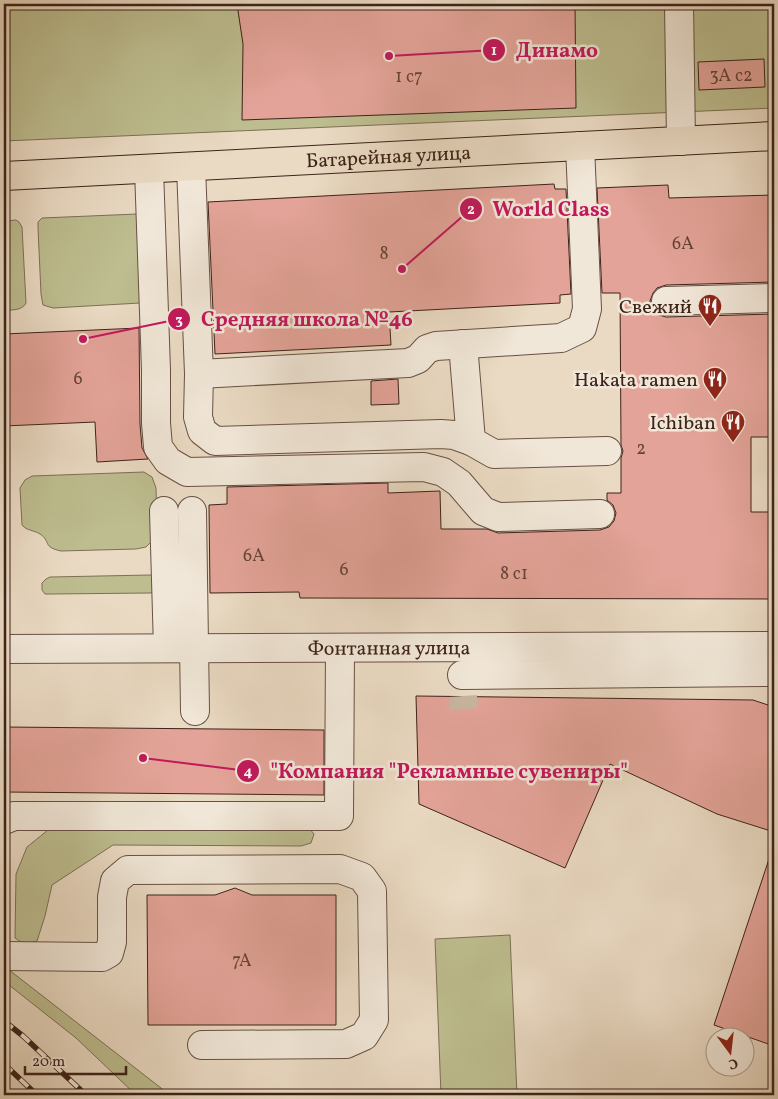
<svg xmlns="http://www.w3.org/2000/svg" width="778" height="1099" font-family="Vollkorn,serif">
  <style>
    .green { fill: #bdbd8f; stroke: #7d7054 }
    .building { fill: #e3a398; stroke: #3d2319 }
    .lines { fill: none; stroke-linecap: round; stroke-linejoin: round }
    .minor-tunnel { stroke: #c7b5a1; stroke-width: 28; stroke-dasharray: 28 14; stroke-linecap: butt }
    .minor-casing { stroke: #685144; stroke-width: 30 }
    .major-casing { stroke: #3d2319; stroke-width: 30 }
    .minor { stroke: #f1e7d8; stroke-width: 28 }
    .major { stroke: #eadac3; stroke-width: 28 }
    .rail-casing { stroke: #3d2319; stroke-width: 5.5 }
    .rail { stroke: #f1e7d8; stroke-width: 4; stroke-dasharray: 11; stroke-linecap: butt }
    .labels { text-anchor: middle; stroke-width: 5; stroke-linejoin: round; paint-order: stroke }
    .number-label { font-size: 18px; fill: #664339 }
    .street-label { font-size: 20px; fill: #3d2319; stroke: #f1e7d8 }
    .poi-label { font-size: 20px; fill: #3d2319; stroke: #f1e7d8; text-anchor: end }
    .leader { fill: none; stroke: #c2185b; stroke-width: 2 }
    .callout-dot { fill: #c2185b; stroke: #f1e7d8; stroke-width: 2 }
    .mark-label { font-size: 15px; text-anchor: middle; font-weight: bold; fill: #fff }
    .callout-label { font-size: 21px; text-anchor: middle; font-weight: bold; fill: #c2185b; stroke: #f1e7d8; stroke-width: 5; stroke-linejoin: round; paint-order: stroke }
  </style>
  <rect width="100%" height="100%" fill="#eadac3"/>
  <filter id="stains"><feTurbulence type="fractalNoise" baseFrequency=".004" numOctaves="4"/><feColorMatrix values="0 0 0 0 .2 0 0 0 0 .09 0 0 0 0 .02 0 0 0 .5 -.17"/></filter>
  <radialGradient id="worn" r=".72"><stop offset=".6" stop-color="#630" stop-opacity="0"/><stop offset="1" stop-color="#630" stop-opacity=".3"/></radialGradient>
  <path class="green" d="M4,4H774V108L4,141Z
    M137,214L140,303L53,308L43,305L41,294L38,228V222L42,218Z
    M16,220L19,222L22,227L26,303C22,311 11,310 4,310V221Z
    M144,472L152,477L156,488L157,530L153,540L146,547L136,549L61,551C42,547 51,541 40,534C34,530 27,531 22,525L20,488L25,480L32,476Z
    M150,575L155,576V592L150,593L52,594H45L42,590V583L46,579L50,577Z
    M71,826L308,827L314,834L311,843L301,846L113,845L52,885L45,916L37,941L24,944L15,938L16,874L27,847L48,830Z
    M510,935L517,1095H441L435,939Z
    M4,966L170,1095H136L76,1038L4,981Z"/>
  <path class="building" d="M237,4H575L576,108L242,120L243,44Z
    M764,59L765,87L699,90L698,62Z
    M554,184L555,189H566L571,294L560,295V303L389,312L391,345L215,354L208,202Z
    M668,185L669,198L774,195V282L666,285L657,288L653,293L650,301L653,310L659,315L666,317L774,314V437H751V512H774V599L300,598L299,592L210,593L209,505L227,504V487L388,483V493L440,491L441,529H487L498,533L600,530L609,527L614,521L616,513L613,505L607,500V493H621V458L623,451L621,445L620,293H602L597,188Z
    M139,328L140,424L142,448L148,459L97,462L95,422L4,426V334Z
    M398,379L399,404L371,405V381Z
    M416,696L753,700L774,707V832L717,814L610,764L565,868L419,804Z
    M4,727L324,730V795L4,792Z
    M769,859L774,860V1046L714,1025Z
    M235,888L252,895H336V1025H148L147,895H215Z"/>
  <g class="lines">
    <path class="minor-tunnel" d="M463,696L464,709"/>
    <defs>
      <g id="minor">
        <path d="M679,4L681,141"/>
        <path d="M191,167L199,374L198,417L202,431L215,441L441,434L454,435L471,441L494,454L607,451"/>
        <path d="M149,169L156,370V423L158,447L168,461L187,472L424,467L443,472L459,483L483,511L498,517L600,514"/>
        <path d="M666,301L774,298"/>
        <path d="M463,344L471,441"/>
        <path d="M199,374L408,363L418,359L427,349L436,346L561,338L582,328L587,309L580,146"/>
        <path d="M164,511L168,648"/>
        <path d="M192,511L195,711"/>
        <path id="s1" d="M4,649L774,646"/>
        <path d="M462,675L774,672"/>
        <path d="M4,820L14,816H339L340,648"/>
        <path d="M4,956L102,957L109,953L112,942V897L115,881L128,870L340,869L362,877L372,891L374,1020L364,1036L346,1044L202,1045"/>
      </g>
      <g id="major">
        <path id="s2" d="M4,176L774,136"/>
      </g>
    </defs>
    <use href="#minor" class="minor-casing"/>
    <use href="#major" class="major-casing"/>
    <use href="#minor" class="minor"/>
    <use href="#major" class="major"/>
    <defs>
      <path id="rail" d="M4,1021L23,1036L86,1095
        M4,1064L37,1095"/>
    </defs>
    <use href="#rail" class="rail-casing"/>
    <use href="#rail" class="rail"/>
  </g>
  <defs>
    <symbol id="restaurant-pin" viewBox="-11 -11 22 30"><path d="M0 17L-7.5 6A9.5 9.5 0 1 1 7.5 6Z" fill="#8f2418" stroke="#f1e7d8"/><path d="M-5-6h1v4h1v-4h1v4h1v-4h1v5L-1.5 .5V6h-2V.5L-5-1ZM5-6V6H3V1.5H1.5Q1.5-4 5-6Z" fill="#fff"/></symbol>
  </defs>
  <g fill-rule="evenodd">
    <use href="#restaurant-pin" x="696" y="292" width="28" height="38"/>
    <use href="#restaurant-pin" x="701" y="365" width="28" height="38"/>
    <use href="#restaurant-pin" x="719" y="408" width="28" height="38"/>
  </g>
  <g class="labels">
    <g class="number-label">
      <text x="731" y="81">3А с2</text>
      <text x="409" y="82">1 с7</text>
      <text x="683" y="249">6А</text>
      <text x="384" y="259">8</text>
      <text x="78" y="384">6</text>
      <text x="641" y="454">2</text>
      <text x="254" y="561">6А</text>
      <text x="344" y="575">6</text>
      <text x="514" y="579">8 с1</text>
      <text x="242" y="966">7А</text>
    </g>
    <g class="street-label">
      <text dy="7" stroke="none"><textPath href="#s2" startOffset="385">Батарейная улица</textPath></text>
      <text dy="7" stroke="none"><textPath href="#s1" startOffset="385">Фонтанная улица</textPath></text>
    </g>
    <g class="poi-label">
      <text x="692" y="313">Свежий</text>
      <text x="698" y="386">Hakata ramen</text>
      <text x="716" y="429">Ichiban</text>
    </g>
  </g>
  <path class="leader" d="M389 56L494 50M402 269L471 209M83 339L179 319M143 758L248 771"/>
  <g class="callout-dot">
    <circle cx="389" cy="56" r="5"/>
    <circle cx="402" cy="269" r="5"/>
    <circle cx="83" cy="339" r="5"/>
    <circle cx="143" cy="758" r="5"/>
    <circle cx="494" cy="50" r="12"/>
    <circle cx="471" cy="209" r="12"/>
    <circle cx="179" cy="319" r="12"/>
    <circle cx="248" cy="771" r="12"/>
  </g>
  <g class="mark-label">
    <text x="494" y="55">1</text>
    <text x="471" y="214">2</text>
    <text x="179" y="324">3</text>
    <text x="248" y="776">4</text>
  </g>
  <g class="callout-label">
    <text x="557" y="57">Динамо</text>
    <text x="551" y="216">World Class</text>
    <text x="307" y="326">Средняя школа №46</text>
    <text x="449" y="778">"Компания "Рекламные сувениры"</text>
  </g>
  <rect width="778" height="1099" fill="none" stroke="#eadac3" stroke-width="20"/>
  <rect x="5" y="5" width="768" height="1089" fill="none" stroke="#3d2319" stroke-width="2.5"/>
  <rect x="10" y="10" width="758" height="1079" fill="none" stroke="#3d2319"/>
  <g transform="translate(730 1052) rotate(165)"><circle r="24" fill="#f1e7d8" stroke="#a9998c"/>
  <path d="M0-4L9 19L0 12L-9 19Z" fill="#8f2418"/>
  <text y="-8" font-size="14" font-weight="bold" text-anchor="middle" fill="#3d2319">С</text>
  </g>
  <path d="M25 1066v8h101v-8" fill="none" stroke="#3d2319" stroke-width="2.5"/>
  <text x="32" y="1066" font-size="15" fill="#3d2319" stroke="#f1e7d8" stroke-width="4" paint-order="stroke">20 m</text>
  <rect width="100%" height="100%" filter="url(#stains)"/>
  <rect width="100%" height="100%" fill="url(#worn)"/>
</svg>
